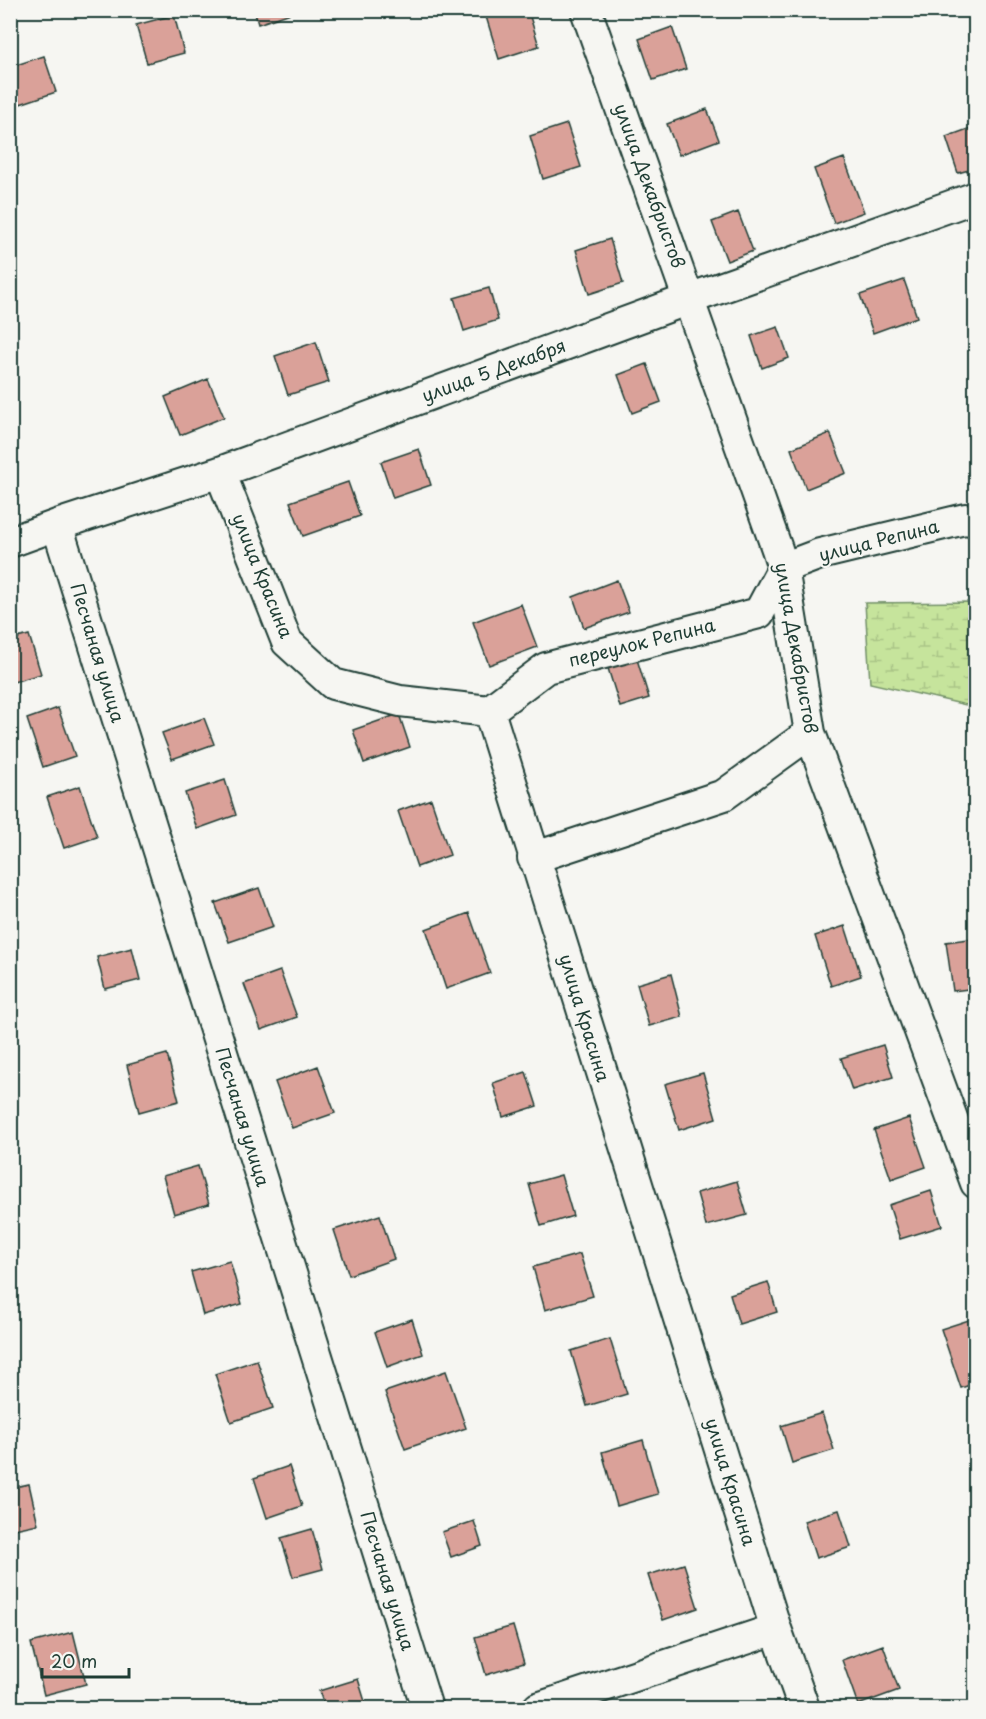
<svg xmlns="http://www.w3.org/2000/svg" width="986" height="1719" font-family="'Playpen Sans',sans-serif">
  <style>
    .wetland { fill: url(#wetland-marsh); stroke: #729068; stroke-width: 1.5 }
    .building { fill: #daa199; stroke: #1f3d34; stroke-width: 1.5 }
    .lines { fill: none; stroke-linecap: round; stroke-linejoin: round }
    .minor-casing { stroke: #1f3d34; stroke-width: 34 }
    .minor { stroke: #f6f6f2; stroke-width: 30 }
    .labels { text-anchor: middle; stroke-width: 4.5; stroke-linejoin: round; paint-order: stroke }
    .street-label { font-size: 18px; fill: #1f3d34; stroke: #f6f6f2 }
  </style>
  <defs>
    <pattern id="wetland-marsh" width="20" height="14" patternUnits="userSpaceOnUse" patternTransform="scale(1.5)"><rect width="20" height="14" fill="#c6e49c"/><path d="M1 5h8M5 5V1M11 12h8M15 12V8" fill="none" stroke="#aac487"/></pattern>
  </defs>
  <rect width="100%" height="100%" fill="#f6f6f2"/>
  <filter id="ink" filterUnits="userSpaceOnUse"><feTurbulence type="fractalNoise" baseFrequency=".0167" numOctaves="2"/><feDisplacementMap in="SourceGraphic" scale="12" xChannelSelector="R" yChannelSelector="G"/><feConvolveMatrix kernelMatrix="1 2 1 2 8 2 1 2 1" color-interpolation-filters="sRGB"/></filter>
  <g filter="url(#ink)">
    <path class="wetland" d="M975,602V707L870,683L865,603Z"/>
    <path class="building" d="M254,10H297V11L258,24Z
      M484,10H528L539,46L499,59Z
      M174,15L184,53L147,63L136,25Z
      M672,27L686,69L653,80L639,39Z
      M44,56L56,92L20,104L10,76V67Z
      M707,109L719,140L679,155L667,124Z
      M567,124L581,167L543,179L530,136Z
      M976,126V168L958,173L946,137Z
      M844,158L864,212L834,223L814,169Z
      M738,212L753,251L727,261L712,222Z
      M610,239L623,283L589,294L576,250Z
      M904,280L917,317L873,333L860,295Z
      M489,288L498,320L464,331L454,298Z
      M778,327L789,358L762,368L751,336Z
      M316,342L329,382L288,395L275,356Z
      M647,364L661,402L632,413L618,375Z
      M208,379L224,417L180,435L165,397Z
      M830,433L846,473L806,489L791,449Z
      M419,449L431,485L393,498L381,462Z
      M348,482L360,516L303,536L290,502Z
      M617,580L629,612L584,628L573,597Z
      M521,604L537,647L489,665L473,622Z
      M29,635L41,674L10,683V640Z
      M636,656L649,698L620,707L607,665Z
      M58,708L75,756L43,767L27,719Z
      M399,714L410,747L364,763L353,730Z
      M204,718L214,744L172,759L162,733Z
      M225,780L236,815L197,829L185,793Z
      M80,786L97,837L64,848L47,797Z
      M431,799L450,855L417,867L398,811Z
      M259,888L273,927L229,942L215,903Z
      M469,913L490,973L446,989L426,929Z
      M845,926L861,976L831,986L815,936Z
      M976,938V988L953,991L946,942Z
      M132,948L140,980L105,989L97,957Z
      M280,971L297,1017L261,1030L244,984Z
      M671,974L682,1017L649,1026L637,984Z
      M883,1045L893,1077L852,1090L841,1058Z
      M167,1054L179,1101L139,1112L127,1065Z
      M318,1066L335,1113L292,1128L275,1082Z
      M526,1072L537,1106L503,1117L493,1083Z
      M703,1073L716,1118L679,1130L665,1084Z
      M909,1118L926,1167L891,1179L874,1130Z
      M198,1166L209,1204L174,1214L163,1176Z
      M561,1175L573,1216L541,1226L529,1184Z
      M737,1181L747,1215L706,1226L697,1193Z
      M931,1191L942,1226L900,1239L889,1205Z
      M380,1215L394,1259L349,1275L334,1230Z
      M580,1254L593,1296L545,1310L533,1267Z
      M230,1261L242,1304L203,1315L191,1272Z
      M768,1282L777,1312L739,1324L730,1294Z
      M975,1318L976,1383L961,1388L941,1329Z
      M412,1319L423,1354L387,1367L375,1332Z
      M610,1339L627,1394L587,1406L571,1351Z
      M257,1360L273,1408L231,1422L215,1374Z
      M446,1371L466,1428L405,1449L385,1392Z
      M822,1413L834,1450L792,1463L781,1426Z
      M643,1440L658,1494L617,1506L602,1452Z
      M289,1466L302,1506L267,1518L254,1478Z
      M29,1484L38,1524L10,1530V1488Z
      M839,1510L851,1547L816,1558L804,1521Z
      M474,1521L482,1546L451,1557L442,1532Z
      M312,1529L323,1569L293,1577L281,1538Z
      M684,1564L698,1608L663,1620L648,1575Z
      M513,1626L524,1663L486,1675L475,1637Z
      M73,1632L86,1684L44,1695L31,1643Z
      M883,1645L899,1690L858,1705L842,1660Z
      M358,1679L367,1708H325L319,1691Z"/>
    <g class="lines">
      <defs>
        <path id="minor" d="M586,10L777,549L783,568L810,733L976,1183
          M220,472L287,642L333,684L400,701L489,711L776,1629L804,1708
          M57,525L427,1708
          M10,542L57,525L220,472L689,299L976,197
          M489,711L546,668L759,613L783,568L820,554L965,519L976,521
          M533,858L724,795L810,733
          M538,1708L776,1629"/>
      </defs>
      <use href="#minor" class="minor-casing"/>
      <use href="#minor" class="minor"/>
    </g>
  </g>
  <g class="labels">
    <g class="street-label">
      <text transform="translate(649 186) rotate(70)" y="6">улица Декабристов</text>
      <text transform="translate(494 371) rotate(-20)" y="6">улица 5 Декабря</text>
      <text transform="translate(879 541) rotate(-14)" y="6">улица Репина</text>
      <text transform="translate(262 576) rotate(68)" y="6">улица Красина</text>
      <text transform="translate(642 643) rotate(-14)" y="6">переулок Репина</text>
      <text transform="translate(796 648) rotate(80)" y="6">улица Декабристов</text>
      <text transform="translate(97 653) rotate(73)" y="6">Песчаная улица</text>
      <text transform="translate(584 1018) rotate(73)" y="6">улица Красина</text>
      <text transform="translate(242 1117) rotate(73)" y="6">Песчаная улица</text>
      <text transform="translate(730 1482) rotate(73)" y="6">улица Красина</text>
      <text transform="translate(387 1581) rotate(73)" y="6">Песчаная улица</text>
    </g>
  </g>
  <rect width="986" height="1719" fill="none" stroke="#f6f6f2" stroke-width="36"/>
  <rect x="18" y="18" width="950" height="1683" fill="none" stroke="#1f3d34" stroke-width="2" filter="url(#ink)"/>
  <path d="M42 1668v9h87v-9" fill="none" stroke="#1f3d34" stroke-width="3"/>
  <text x="51" y="1668" font-size="18" fill="#1f3d34" stroke="#f6f6f2" stroke-width="4.5" paint-order="stroke">20 m</text>
</svg>
